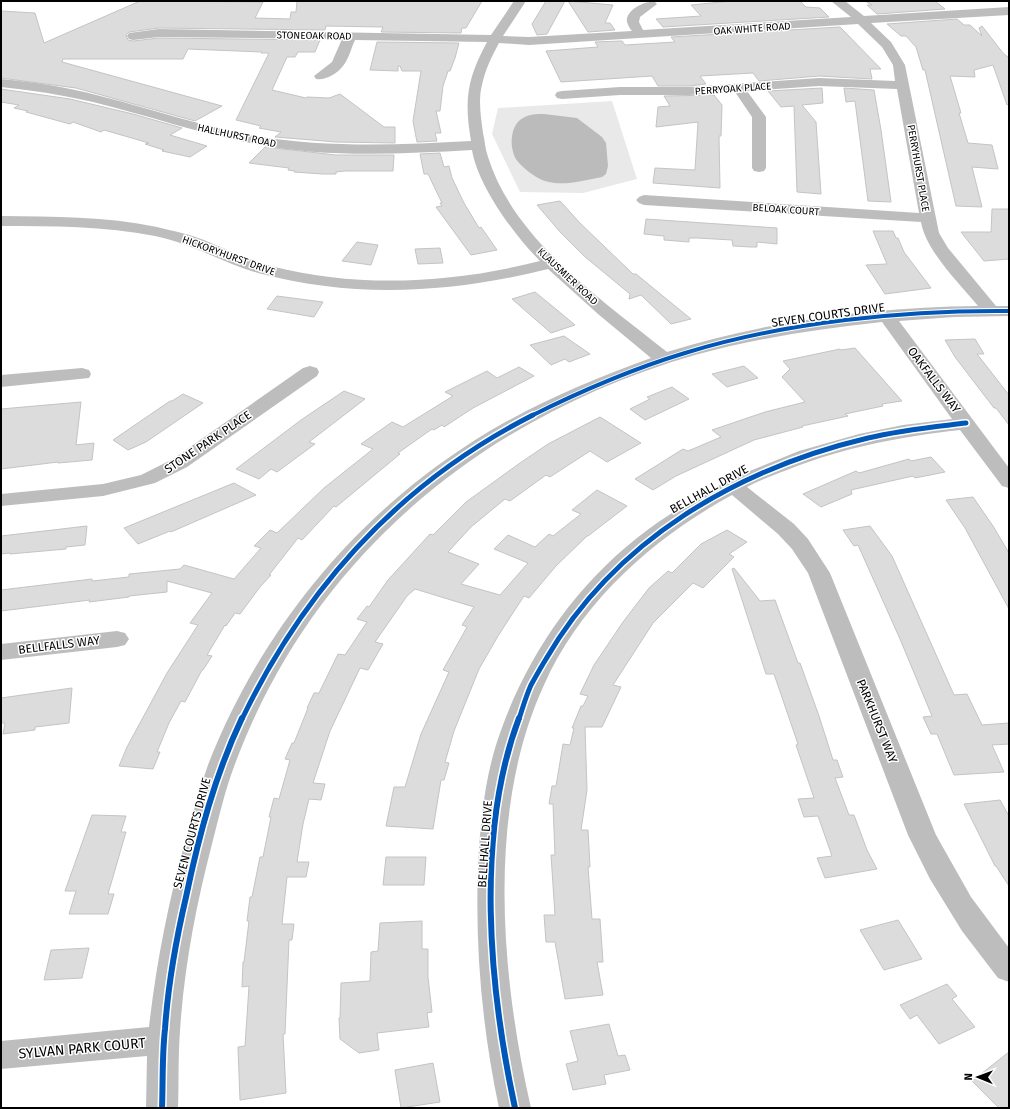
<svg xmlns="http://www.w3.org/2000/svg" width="1010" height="1109" font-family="'Fira Sans',sans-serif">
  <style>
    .green { fill: #e9e9e9 }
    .water { fill: #bbb }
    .building { fill: #dcdcdc; stroke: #c4c4c4 }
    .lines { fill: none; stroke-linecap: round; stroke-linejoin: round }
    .minor { fill: #bdbdbd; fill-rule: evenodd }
    .cycleway-far2-casing { stroke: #fff; stroke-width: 6 }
    .cycleway-far1-casing { stroke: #fff; stroke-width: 8 }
    .cycleway-casing { stroke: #fff; stroke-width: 9 }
    .cycleway-far2 { stroke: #0057b8; stroke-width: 4 }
    .cycleway-far1 { stroke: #0057b8; stroke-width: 5 }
    .cycleway { stroke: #0057b8; stroke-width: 6 }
    .labels { text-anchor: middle; stroke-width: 3; stroke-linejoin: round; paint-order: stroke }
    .far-street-label { font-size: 10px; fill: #000; stroke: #fff }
    .street-label { font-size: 12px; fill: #000; stroke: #fff }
    .near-street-label { font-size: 14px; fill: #000; stroke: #fff }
  </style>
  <rect width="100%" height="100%" fill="#fff"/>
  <path class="green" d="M612,101L637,179L583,193L520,192L492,134L498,108Z"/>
  <path class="water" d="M544,114L577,118L602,137L606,143L608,166L606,174L602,177C584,180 563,187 545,181C537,179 520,166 516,159C509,147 510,125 523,118C529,114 537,114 544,114Z"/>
  <path class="building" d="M140,1L263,2L255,18L290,19L291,12H296L297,1H482L466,28H462L461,33L381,32L383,27L326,26L325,30L159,28L129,32L126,35L128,40L133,41L159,38L320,40L315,52H298L295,57H287L272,90L306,98L307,97L329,98L340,94L384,127H395V143L336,142L275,137L281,132L259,128L261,126L236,120L269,53H261L262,52L188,49L183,59H63L62,62L222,106L195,121L76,88L1,78V11L35,13L44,43Z
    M546,1H565L547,34L537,35L532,24Z
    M568,1L613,5L605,23H610L615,30L588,32Z
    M731,1H800L806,7L820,8L829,17L663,27L656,19L701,16L691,5Z
    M865,1H935L945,9L877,14L867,5H872Z
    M957,19L964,25H970L982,36L979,28L982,26L1003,53L1009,58V104L1007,105L993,65L974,70L975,77L950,76L961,113H959L968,143L992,145L998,169L972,167L982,207L956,206L925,70H923L916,47L906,36H901L887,24Z
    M840,27L881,69H870L872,79L819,76L759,81L753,73L700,76L706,84L689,86H658L652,76L561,82L546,51L598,47L595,42L622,41L625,45L675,42L671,37Z
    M377,42L459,43L455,58L450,71H448L443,86L440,111H436L441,133H435L437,141L417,142L413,121L421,71H402L400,66H398V71L370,70Z
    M822,88L823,103L802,105L816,122L821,194L797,192L794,106L781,107L768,91Z
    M844,88L874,90L881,130L891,202L868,201L855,101L846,102Z
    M1,89L70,99L133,114L182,128L170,135L207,146L190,157L162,151L164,150L145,144L149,143L104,130L101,132L73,122L70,124L26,112L28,111L14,108L19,105L1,102Z
    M714,95L722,105L721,136H719L720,188L653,183L655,168L695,170L698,122L656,127L658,107L670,106L664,96Z
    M265,147L336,155H394L393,171H345L336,172V174H323L294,172L295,171L288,170L289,168L249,163Z
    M440,153L444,167L449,166L452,178L464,203L479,228L481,227L497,250L471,255L436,207L442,206L440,203H442L428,174H424L420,154Z
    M560,201L580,223L633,274H636L691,319L671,324L641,295L629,299L630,294L584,256L561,233L537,205Z
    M992,209H1009V259L984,261L961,232H991Z
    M646,219L777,228V244L757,242V247H751L733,246L732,240L697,238H689V242L664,240V236L644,234Z
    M873,231H893L896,238H898L904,252L931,288L885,294L866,265L887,264Z
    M357,242L378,245L371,265L342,261Z
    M440,248L443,263L418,264L415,249Z
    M535,292L551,305L575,325L551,333L512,299Z
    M277,296L323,302L314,317L267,309Z
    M564,336L590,354L569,362L565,359L551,365L530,345Z
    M975,339L984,354H977L1009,395V425L996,408H994L955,357L945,340Z
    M855,348L902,401L882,404L883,406L845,414L848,416L802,426L803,427L754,440L676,476L653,490L635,479L683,449L688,451L721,437L712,430L765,412L805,402L782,377L790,369L783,361L840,349L841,350Z
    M744,366L758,378L727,387L712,374Z
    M519,367L534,376L473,408L444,427L442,425L434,430L432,429L398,453L400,454L336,507L334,506L302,540L298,538L269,575H271L260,587L240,614L235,613L226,626L225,625L207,655L212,656L203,670H202L185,702L181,701L169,723L157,752H160L153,769L119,766L127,747L167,673L198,625L190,623L212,593L167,581V592L129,596V597L89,602L90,600L1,611V590L92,579V581L129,577V574L180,569L184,565L234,579L261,548L254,546L270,530L277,533L324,488L373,449L361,444L392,422L403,427L453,396L445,392L487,371L497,378Z
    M672,387L689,399L645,420L630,409L650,399L647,397Z
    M344,391L365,399L309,442L315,444L277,472L271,469L259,479L236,469L301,420Z
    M183,394L203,403L146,442L128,450L113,440L170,401H172Z
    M81,402L76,445L94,443L92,460L58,463V462L1,469V409Z
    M600,417L641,443L607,462L590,451L550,477L546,475L510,501L505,499L471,527L448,552L479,564L461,584L500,595L528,563L494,549L508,535L535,547L549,534L553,536L581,514L572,510L597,490L627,506L588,536H587L556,566L529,598L524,596L498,636L479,669L454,731L445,762L449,763L444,780H441L433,829L386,826L394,787H405L421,734L449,672L443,670L467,627L462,625L474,607L415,589L407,596L375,642L383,644L368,670L360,668L330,731L313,783L325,784L321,800L309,799L303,824L297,862H309L306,877H287L282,924H294L292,940H289L285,1034H283L286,1093L240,1100L238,1047L245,1046L249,986L242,987L243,962H244L249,921H247L250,897H252L260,857H263L271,817H269L274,798L279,799L290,760L285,759L292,743H294L308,708H307L314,693H319L338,654L345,655L367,622L357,619L367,606L369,607L388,580L430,534L433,535L466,502L520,463L548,444Z
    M931,457L945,472L915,478L913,476L851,490L852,494L821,507L803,494L856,471L859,473L909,459L911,461Z
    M234,483L256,495L171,532L170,531L138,544L124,528Z
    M973,497L993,526L1009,553V609L965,528L946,500Z
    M87,526L85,545L66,547V549L10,554V553L1,554V536Z
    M870,526L892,556L954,695L967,694L982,725L1009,723V744L992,745L1004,772L954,775L937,734H931L923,717L932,716L900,639L858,545L854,546L843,530Z
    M727,530L747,542L729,554L734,557L703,588L693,583L653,623L613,685L621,687L602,727H585L587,790L581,830H588L590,867H588L592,919H600L603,962H597L603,995L565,999L555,942H546L544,915H555L551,855H555L553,804H549L552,786H556L563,744L570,745L574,728H572L581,706H583L588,696L580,694L594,665L623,622L649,588L668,571L672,573L701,544Z
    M734,568L760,601L775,600L798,663H800L819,716L833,760H837L843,777L835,778L849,815H854L867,850L877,869L825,878L817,858L832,856L818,816L804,817L798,799L814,798L796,745L798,744L774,674H766L732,569Z
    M72,688L69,723L35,727V730L3,734L5,723H1V698Z
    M1000,800L1009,816V886L996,866H995L964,804Z
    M92,815L126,816L121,832H126L108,894H114L108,914H69L76,891H65Z
    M386,857H426L424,885H383Z
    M898,920L922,959L884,970L860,930Z
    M422,921V949H428V977L432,1012L427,1013L429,1027L377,1033L379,1050L359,1053L340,1039L339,1018H340L341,983L370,981L371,952L378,951L380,923Z
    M89,948L82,978L44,980L51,950Z
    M947,984L957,996L952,999L975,1027L939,1044L917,1015L910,1019L900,1005Z
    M609,1024L618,1056L625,1055L630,1070L604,1075L606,1084L573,1090L566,1064L578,1061L570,1031Z
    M1009,1052V1108H999L972,1081Z
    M433,1063L440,1102L401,1108L395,1070Z"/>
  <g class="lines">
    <path class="minor" d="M514,1H526L503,36L529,37L632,31C630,29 628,25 627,22C625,10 646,0 655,2L657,4L640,17L639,22L643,30L851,17L831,1H845L864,16L1009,7V15L871,23L891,42L905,65L939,233L948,248L996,306H1009V316L954,317L899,321L1009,468V488L1002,486L960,430C899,437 845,447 787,470C774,475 760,480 747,487L794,524L808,539L830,573L936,835L971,897L1009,948V982L998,978L962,931L930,879L908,835L808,573L792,549L778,534L732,495C653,538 581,602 544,685C486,810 501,977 531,1108H499C482,1028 475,948 478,867C480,826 484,784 496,745C522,664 570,591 637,538C663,517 693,500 722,484L725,481L799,451L859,434L903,425L952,419L882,322C819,329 756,338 695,355C484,416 313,555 235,764C225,790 219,817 212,844C196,905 184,968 180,1031C178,1057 179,1082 178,1108H146L147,1056L1,1069V1041L149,1027C156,965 168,903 185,842C192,817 199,790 208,765C259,634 351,520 469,444C526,407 588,381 651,358L598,314L548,269C453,293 354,299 258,273C223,263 191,243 155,236C104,226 53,226 1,226V216C53,217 106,216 157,227C173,231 189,234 204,240C226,249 248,260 271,266C359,289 454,283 540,261C514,235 478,186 472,150C399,154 326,158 255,144C200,134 147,115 93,102C63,95 32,90 1,87V79C34,82 67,87 100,96C152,109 203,127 256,136C327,148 399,145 471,141C464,100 467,79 487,42L355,40C351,48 349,59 343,66C338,73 325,81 316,79L314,76L332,62L342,39L159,37L133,40L129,39L127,36L129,33L159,29L491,35ZM858,24L882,47L893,65L895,81L819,78L689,87H620L562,91L557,92L555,95L557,98L562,99L620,95H689L735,92L752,117V168L754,171L759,172L764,171L766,168V117L747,91L819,86L897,89L919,213L644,195L639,197L636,200L639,203L644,205L921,222C926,251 959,283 978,306C874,307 766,321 667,352C602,300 514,240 488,157C485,149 485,141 483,133C481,118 478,100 482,85C485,70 492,56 499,43L529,45Z
      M310,366L317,368L319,372L317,376L187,467L155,483L103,496L1,506V494L103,484L141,475L173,459L303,368Z
      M82,368L89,370L91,374L89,378L1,387V375Z
      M117,631L125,633L129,639L125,645L117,647L1,660V644Z"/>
    <defs>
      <path id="cycleway-far2" d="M531,416C581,391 632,369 685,353C785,322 905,310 1009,311"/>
      <path id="cycleway-far1" d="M242,719C306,586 401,482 533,415
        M519,719C523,707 526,696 531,685C536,676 541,667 546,659C615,540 737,469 868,438C900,430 933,427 966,423"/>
      <path id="cycleway" d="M162,1108C163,1082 162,1055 165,1029C168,985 176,940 186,897C199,835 215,775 242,718
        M515,1108C489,987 475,835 519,718"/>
    </defs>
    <use href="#cycleway-far2" class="cycleway-far2-casing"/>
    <use href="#cycleway-far1" class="cycleway-far1-casing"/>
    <use href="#cycleway" class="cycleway-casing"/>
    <use href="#cycleway-far2" class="cycleway-far2"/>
    <use href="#cycleway-far1" class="cycleway-far1"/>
    <use href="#cycleway" class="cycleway"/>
  </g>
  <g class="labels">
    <g class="far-street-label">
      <text transform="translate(752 28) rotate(-4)" y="4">OAK WHITE ROAD</text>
      <text transform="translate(314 35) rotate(1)" y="4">STONEOAK ROAD</text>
      <text transform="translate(733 88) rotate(-4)" y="4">PERRYOAK PLACE</text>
      <text transform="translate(237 135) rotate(12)" y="4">HALLHURST ROAD</text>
      <text transform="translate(919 168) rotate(80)" y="4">PERRYHURST PLACE</text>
      <text transform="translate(786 209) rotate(4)" y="4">BELOAK COURT</text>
      <text transform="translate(229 255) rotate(20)" y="4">HICKORYHURST DRIVE</text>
      <text transform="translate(568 276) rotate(43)" y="4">KLAUSMIER ROAD</text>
    </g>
    <g class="street-label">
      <text transform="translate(828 315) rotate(-8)" y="4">SEVEN COURTS DRIVE</text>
      <text transform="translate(934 380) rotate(53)" y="4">OAKFALLS WAY</text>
      <text transform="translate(208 442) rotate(-34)" y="4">STONE PARK PLACE</text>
      <text transform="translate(709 489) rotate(-29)" y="4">BELLHALL DRIVE</text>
      <text transform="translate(59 645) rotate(-7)" y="4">BELLFALLS WAY</text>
      <text transform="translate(877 721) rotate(68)" y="4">PARKHURST WAY</text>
      <text transform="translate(192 833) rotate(-75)" y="4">SEVEN COURTS DRIVE</text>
      <text transform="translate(485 844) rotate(-86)" y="4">BELLHALL DRIVE</text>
    </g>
    <g class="near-street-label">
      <text transform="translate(82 1048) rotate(-5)" y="5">SYLVAN PARK COURT</text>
    </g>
  </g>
  <rect width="1010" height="1109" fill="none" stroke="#000000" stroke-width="4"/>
  <g transform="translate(978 1077) rotate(271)" stroke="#ffffff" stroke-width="3" paint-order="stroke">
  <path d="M0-3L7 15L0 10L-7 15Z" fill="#000000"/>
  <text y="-6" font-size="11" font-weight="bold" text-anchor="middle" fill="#000000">N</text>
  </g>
</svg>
